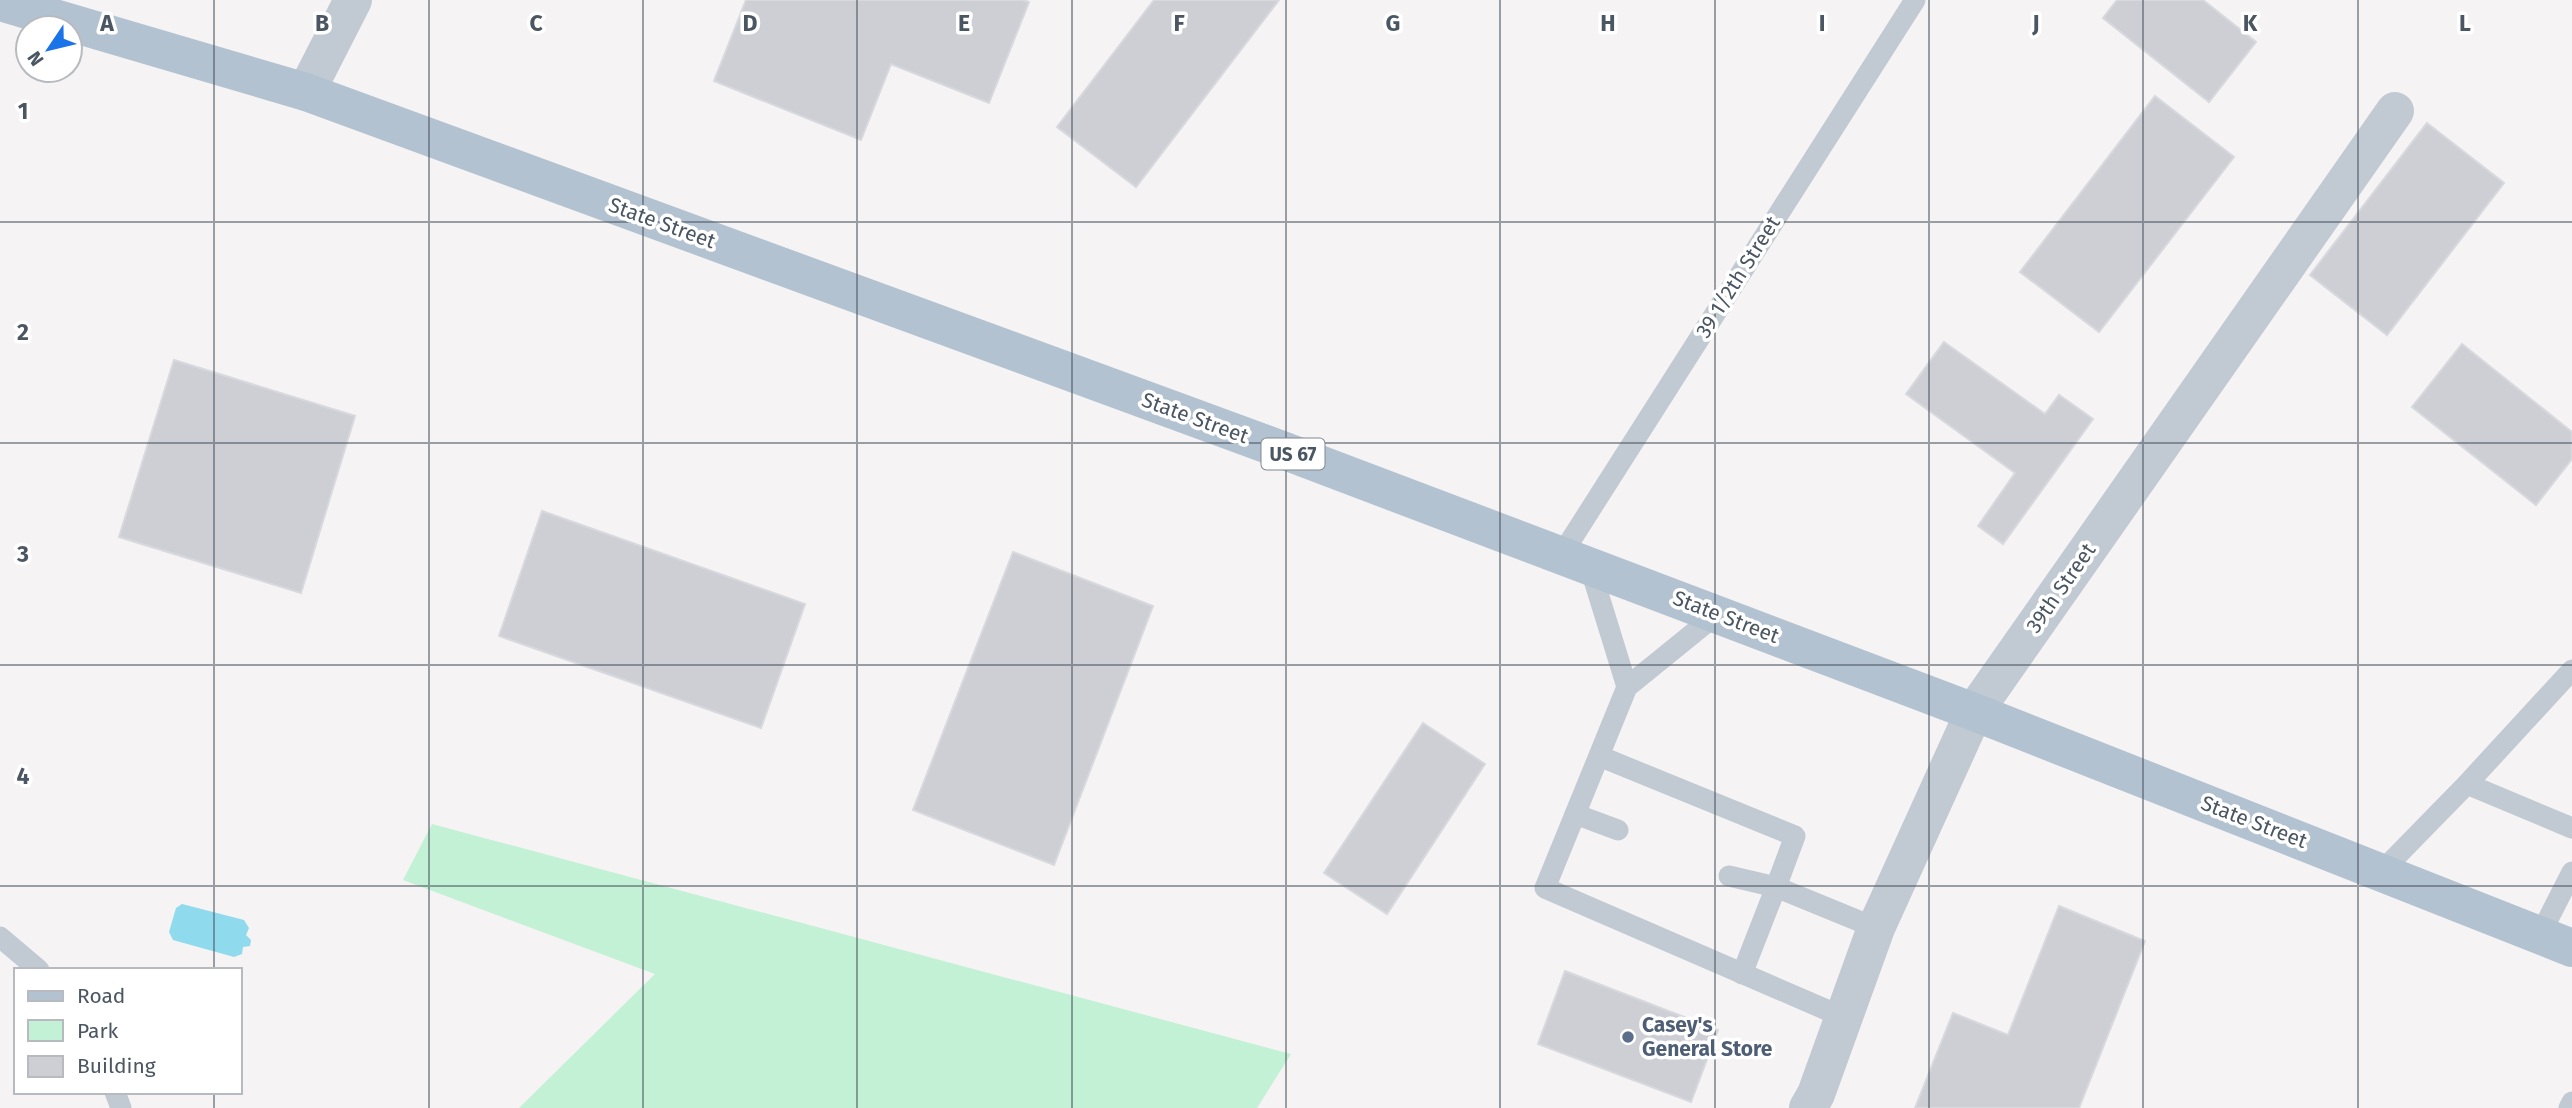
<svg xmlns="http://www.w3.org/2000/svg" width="2572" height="1108" font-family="'Fira Sans',sans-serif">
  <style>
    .green { fill: #c3f1d5 }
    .water { fill: #90daee }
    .building { fill: #cdcfd5; stroke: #d7d9de; stroke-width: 2 }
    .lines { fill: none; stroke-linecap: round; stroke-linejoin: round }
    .service { stroke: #c1cad2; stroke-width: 21 }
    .minor { stroke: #c1cad2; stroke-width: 38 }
    .primary { stroke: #b3c2d1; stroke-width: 38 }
    .grid { fill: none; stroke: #4a5661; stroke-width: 2; stroke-opacity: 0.55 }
    .service-dot { fill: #5c6f8a; stroke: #fff; stroke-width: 2.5 }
    .labels { text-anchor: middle; stroke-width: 7; stroke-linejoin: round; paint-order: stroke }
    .shield { fill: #fff; stroke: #808990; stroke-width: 2 }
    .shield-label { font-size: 19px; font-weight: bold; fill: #4a5661 }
    .street-label { font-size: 21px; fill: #4a5661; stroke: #fff }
    .service-label { font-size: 21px; font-weight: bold; fill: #4e5e75; stroke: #fff; text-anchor: start }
    .grid-label { font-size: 23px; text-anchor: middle; font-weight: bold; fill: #4a5661; stroke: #fff; stroke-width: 7; stroke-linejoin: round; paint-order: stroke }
  </style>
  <rect width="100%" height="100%" fill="#f5f3f3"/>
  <path class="green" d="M432,824L1291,1054L1257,1108H519L655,974L403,880Z"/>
  <path class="water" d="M182,904L244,920L249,928L246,935L251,940L250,946L243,947L242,954L234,957L173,940L169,932L176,908Z"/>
  <path class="building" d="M746,0H1023L1029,2L989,103L891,64L861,140L714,81Z
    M1154,0H1279L1136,187L1057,127Z
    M2117,0H2203L2256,42L2209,102L2103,18Z
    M2155,96L2234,157L2099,332L2020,272Z
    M2427,123L2504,183L2387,335L2310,275Z
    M1944,342L2045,414L2059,395L2093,419L2003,544L1978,526L2015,473L1906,394Z
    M2462,344L2572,432V459L2536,505L2412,407Z
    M174,360L355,416L301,593L119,537Z
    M542,511L805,604L761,728L499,636Z
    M1013,552L1153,606L1054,865L913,810Z
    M1423,723L1485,764L1387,914L1324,873Z
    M2059,906L2145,941L2079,1108H1915L1953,1013L2008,1035Z
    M1565,971L1718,1030L1691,1102L1538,1044Z"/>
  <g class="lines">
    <path class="service" d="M1562,554L1915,0
      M1589,564L1627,687L1717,614
      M1627,687L1545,888L1843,1017
      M1599,756L1795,836L1776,887L1729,876
      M2467,784L2572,828
      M1575,814L1618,830
      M2381,872L2467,784L2572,670
      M2540,935L2572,872
      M0,937L39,970
      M1742,974L1776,887L1876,928
      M115,1092L121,1108
      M2569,1108L2572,1102"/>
    <path class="minor" d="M306,92L353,0
      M1808,1108L1816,1094L1876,928L1974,712L2395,111"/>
    <path class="primary" d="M0,2L306,92L1285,451L1974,712L2572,948"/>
  </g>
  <path class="grid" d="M214,0V970M429,0V1108M643,0V1108M857,0V1108M1072,0V1108M1286,0V1108M1500,0V1108M1715,0V1108M1929,0V1108M2143,0V1108M2358,0V1108M0,222H2572M0,443H2572M0,665H2572M0,886H2572M214,1092V1108"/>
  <circle class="service-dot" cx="1628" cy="1037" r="7"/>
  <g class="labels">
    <rect class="shield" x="1261.5" y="438.5" width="63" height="31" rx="5"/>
    <g class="shield-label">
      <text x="1293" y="461">US 67</text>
    </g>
    <g class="street-label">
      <text transform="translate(662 223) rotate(20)" y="7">State Street</text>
      <text transform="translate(1738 277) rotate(-58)" y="7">39 1/2th Street</text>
      <text transform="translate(1195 418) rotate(20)" y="7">State Street</text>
      <text transform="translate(2061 588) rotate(-55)" y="7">39th Street</text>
      <text transform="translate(1726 617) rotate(21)" y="7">State Street</text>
      <text transform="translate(2254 822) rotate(21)" y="7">State Street</text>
    </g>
    <g class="service-label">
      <text x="1642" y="1032">Casey's<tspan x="1642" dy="24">General Store</tspan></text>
    </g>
  </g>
  <g class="grid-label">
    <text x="107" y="31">A</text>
    <text x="322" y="31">B</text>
    <text x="536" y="31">C</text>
    <text x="750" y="31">D</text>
    <text x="964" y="31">E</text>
    <text x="1179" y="31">F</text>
    <text x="1393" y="31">G</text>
    <text x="1608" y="31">H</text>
    <text x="1822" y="31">I</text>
    <text x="2036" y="31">J</text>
    <text x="2250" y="31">K</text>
    <text x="2465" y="31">L</text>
    <text x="23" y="119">1</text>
    <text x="23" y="340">2</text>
    <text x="23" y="562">3</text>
    <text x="23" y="784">4</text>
  </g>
  <rect x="14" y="968" width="228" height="126" fill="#ffffff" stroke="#b7bbc0" stroke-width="2"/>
  <rect x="28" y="991" width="35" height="10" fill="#b3c2d1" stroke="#b7bbc0" stroke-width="2"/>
  <text x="77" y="1003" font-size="21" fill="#4a5661">Road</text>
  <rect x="28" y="1020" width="35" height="21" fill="#c3f1d5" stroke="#b7bbc0" stroke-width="2"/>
  <text x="77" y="1038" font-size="21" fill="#4a5661">Park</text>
  <rect x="28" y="1056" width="35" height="21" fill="#cdcfd5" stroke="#b7bbc0" stroke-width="2"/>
  <text x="77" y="1073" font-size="21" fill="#4a5661">Building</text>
  <g transform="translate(49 49) rotate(235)"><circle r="33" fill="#ffffff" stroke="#b7bbc0" stroke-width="2"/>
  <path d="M0-5L12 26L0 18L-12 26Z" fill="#1a73e8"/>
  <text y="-10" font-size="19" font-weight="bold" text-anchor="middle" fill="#4a5661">N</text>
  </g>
</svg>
